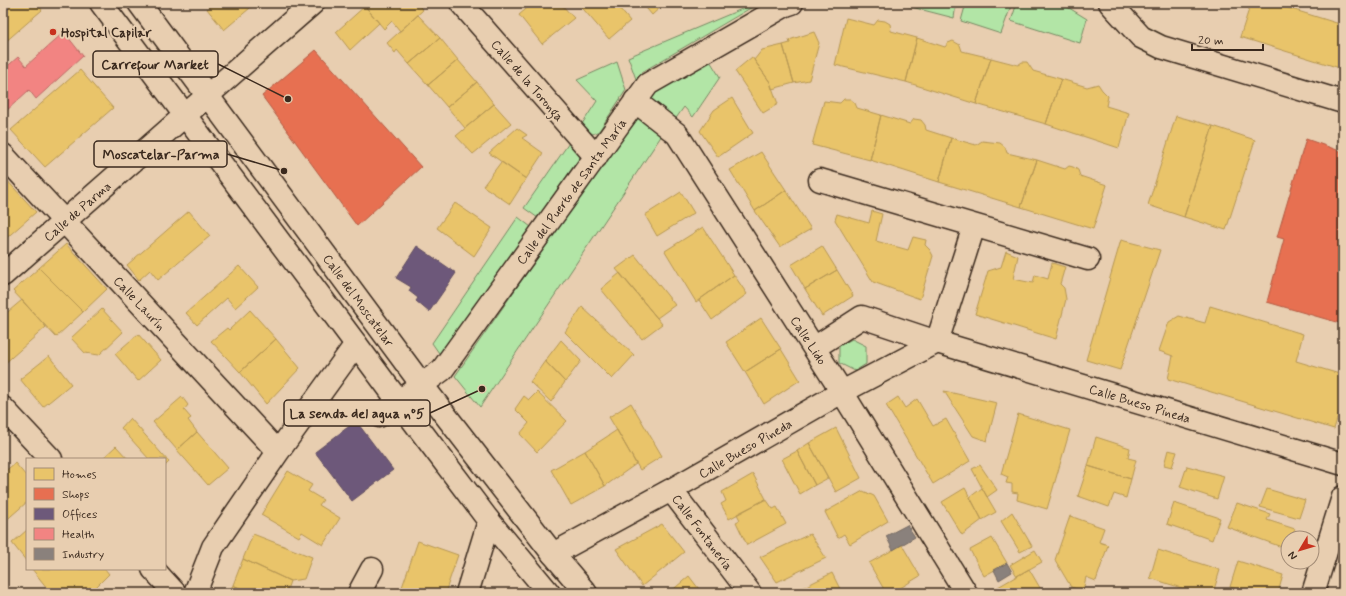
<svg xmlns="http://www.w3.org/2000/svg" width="1346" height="596" font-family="Mynerve,sans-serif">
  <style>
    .green { fill: #b2e5a6; stroke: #768862 }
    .homes { fill: #e9c46a; stroke: #b59653 }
    .shops { fill: #e76f51; stroke: #b35a42 }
    .offices { fill: #6d597a; stroke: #5e4b5e }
    .health { fill: #f28482; stroke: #bb6964 }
    .industry { fill: #8a817c; stroke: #726760 }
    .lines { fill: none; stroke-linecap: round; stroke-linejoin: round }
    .street-casing { stroke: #3b2a1e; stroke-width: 25 }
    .secondary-casing { stroke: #3b2a1e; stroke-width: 25 }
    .street { stroke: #e8ceb0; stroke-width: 22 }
    .secondary { stroke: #e8ceb0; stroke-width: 22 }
    .poi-dot { fill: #c8321e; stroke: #e8ceb0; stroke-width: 1.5 }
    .labels { text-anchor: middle; stroke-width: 4; stroke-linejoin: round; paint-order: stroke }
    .poi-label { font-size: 13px; font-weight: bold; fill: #3b2a1e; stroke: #e8ceb0; text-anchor: start }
    .street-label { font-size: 13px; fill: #3b2a1e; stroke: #e8ceb0 }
    .leader { fill: none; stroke: #3b2a1e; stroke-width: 1.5 }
    .callout-dot { fill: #3b2a1e; stroke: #e8ceb0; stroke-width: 1.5 }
    .callout { fill: #e8ceb0; stroke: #3b2a1e; stroke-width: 1.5 }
    .callout-label { font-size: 14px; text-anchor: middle; font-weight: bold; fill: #3b2a1e }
  </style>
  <rect width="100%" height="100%" fill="#e8ceb0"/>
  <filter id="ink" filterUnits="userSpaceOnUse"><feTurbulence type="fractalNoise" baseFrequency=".025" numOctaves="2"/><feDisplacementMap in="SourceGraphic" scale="8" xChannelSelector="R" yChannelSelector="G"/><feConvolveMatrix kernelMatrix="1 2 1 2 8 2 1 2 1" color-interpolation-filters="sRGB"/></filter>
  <g filter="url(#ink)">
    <path class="green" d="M756,3H759L642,72L636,79L628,57Z
      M896,3H949L956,4L954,18Z
      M966,3H1012L1001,34L961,21Z
      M1017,3H1061L1087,19L1080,43L1011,21Z
      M707,56L720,77L693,117L684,107L672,124L641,102Z
      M617,62L626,90L599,131L593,134L580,127L597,101L577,80Z
      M640,104L668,126L480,407L455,376L554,234Z
      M571,140L582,154L538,218L524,208Z
      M518,217L531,227L441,356L432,343Z
      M852,339L866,346V364L855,371L839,363V346Z"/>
    <path class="homes" d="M3,3H37L42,10L4,43L3,41Z
      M214,3H256L224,30L207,9Z
      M369,3H416L423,10L400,31L392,21L384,29L365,6Z
      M533,3H560L574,18L542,44L519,15Z
      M578,3H615L630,21L609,39Z
      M642,3H665L652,15Z
      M1251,3H1272L1343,25V69L1240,37Z
      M365,6L379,23L350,50L336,32Z
      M418,15L440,38L409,64L397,50L395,53L387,43Z
      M846,18L874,25L878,20L885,21L890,24L891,31L917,38L906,82L835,65Z
      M814,32L819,43L809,80L794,83L783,45L790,43L789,40Z
      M440,38L458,60L428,85L409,64Z
      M917,38L945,47L948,43L953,41L960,45L962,51L991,58L976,104L906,82Z
      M783,45L794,83L772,89L770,82L754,60L762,50Z
      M752,57L770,82L778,104L763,113L735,71Z
      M991,58L1018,65L1022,62H1027L1033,71L1061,79L1046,124L976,104Z
      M458,60L477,82L447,107L428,85Z
      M80,70L113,108L45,167L11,130Z
      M1061,79L1087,87L1098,84L1102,90L1108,96L1106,106L1129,113L1119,148L1046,124Z
      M477,82L494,104L465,128L447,107Z
      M732,98L753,133L718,157L700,131L714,110Z
      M844,99H850L855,103L857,108L881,115L870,160L812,145L824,101L840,103Z
      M494,104L511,123L473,154L456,136Z
      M881,115L910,124L914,119L921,120L925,125L926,130L951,138L939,182L870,160Z
      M1176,116L1213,126L1184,217L1148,205Z
      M1213,126L1255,140L1226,230L1184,217Z
      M517,128L527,135L522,138L543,153L526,179L489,153Z
      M951,138L976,145L982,141L1000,143L1005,147L1007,153L1037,160L1021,207L939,182Z
      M761,152L786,190L755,211L730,170Z
      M1037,160L1065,169L1069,166L1073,167L1078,170L1080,176L1107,185L1093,229L1021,207Z
      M501,162L526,179L510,204L483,186Z
      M3,176L36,212L3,241Z
      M786,190L811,229L780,247L755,211Z
      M681,192L694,213L657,236L645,215Z
      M455,203L492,228L474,256L437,228Z
      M189,211L210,236L158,280L150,270L139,280L127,265Z
      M872,211L882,214L876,241L908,250L913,237L926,240L925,245L930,250L933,256L920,299L873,282L835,220L837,214L869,223Z
      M703,227L734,275L696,302L665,251Z
      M1121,240L1160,250L1120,370L1086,360Z
      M66,244L107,289L83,312L39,268Z
      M822,246L837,270L805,289L791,265Z
      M1006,251L1018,256L1013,279L1033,283L1035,275L1048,279L1052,263L1065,267L1060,284L1064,288L1066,299L1056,339L975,314L988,271L1001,267Z
      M635,255L675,305L657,318L616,269Z
      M239,266L258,287L235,308L227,298L197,325L186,313Z
      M39,268L83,312L56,337L13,291Z
      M837,270L853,296L822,316L805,289Z
      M620,273L662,324L642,339L601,289Z
      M734,275L747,294L712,320L699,300Z
      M22,300L46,327L3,365V316Z
      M1210,306L1303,334L1296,361L1343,375V399L1334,429L1168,379L1173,356L1159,351L1169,322L1179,316L1205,323Z
      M582,307L634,355L612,379L565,332Z
      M102,309L123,332L99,355L85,353L71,338Z
      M250,310L276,339L240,372L211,341L227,328L229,330Z
      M761,318L781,349L745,372L726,342Z
      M138,334L161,360L138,381L115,354Z
      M276,339L300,368L266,404L240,372Z
      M561,340L581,361L565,382L545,361Z
      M781,349L800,380L764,404L745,372Z
      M49,356L71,384L43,407L20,379Z
      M545,361L565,382L551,402L530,382Z
      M944,391L997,403L987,441L973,436Z
      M537,392L567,421L537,452L520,434L529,423L515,409L524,396L529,400Z
      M182,397L188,405L184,410L191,418L188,420L197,432L177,450L153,422Z
      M898,397L905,408L917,399L933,426L946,419L970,461L933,484L886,405Z
      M631,403L662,456L640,470L609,417Z
      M1018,414L1070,430L1047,509L1017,500L1018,493L1012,492V484L1006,483L1008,477L1001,474Z
      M130,418L169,462L165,466V459H149L121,428Z
      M836,428L861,478L836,492L809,443Z
      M617,430L636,464L605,486L585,451Z
      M197,432L228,468L208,485L177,450Z
      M1096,437L1130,448L1128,458L1136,460L1131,479L1088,466Z
      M809,443L828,478L815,485L797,451Z
      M116,446L128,459H102Z
      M1168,450L1177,452L1172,467L1164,465Z
      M585,451L605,486L571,505L551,470Z
      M797,451L815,485L800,494L782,459Z
      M15,463L27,477V502L3,523V473Z
      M980,465L997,490L987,497L972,469Z
      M1088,466L1131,479L1126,498L1114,494L1109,507L1078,496Z
      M1187,466L1224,476L1217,499L1180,487Z
      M288,471L312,485L308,491L323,500L319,505L340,518L323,545L302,532L299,537L261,515Z
      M753,474L766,499L729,519L721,504L726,501L722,492Z
      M965,488L982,520L962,535L942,502Z
      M982,488L996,512L982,520L970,497Z
      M1267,489L1305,500L1299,518L1260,507Z
      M863,491L874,496L888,521L850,544L844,534L838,538L825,512Z
      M766,499L773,509L777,507L786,524L747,545L736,522L740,520L737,514Z
      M1174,503L1220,518L1212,540L1167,524Z
      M1237,503L1270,514L1267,520L1295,529L1292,538H1288L1287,549L1227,527Z
      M1012,512L1032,546L1020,552L1001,521Z
      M1070,516L1104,528L1099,542L1108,545L1096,581L1086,577L1083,591L1071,587L1055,560Z
      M662,524L684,552L642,586L616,549Z
      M27,530V562L12,543Z
      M253,534L312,557L304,579L290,581L243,559Z
      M810,534L826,558L777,582L760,557Z
      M992,538L1007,563L984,576L970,550Z
      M418,541L458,555L445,593H400Z
      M902,545L920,576L892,593H886L869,563Z
      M1035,550L1042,562L1017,576L1010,565Z
      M1158,550L1220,570L1213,593H1197L1150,578Z
      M243,559L290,581L286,593H250L233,585Z
      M1238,561L1283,575L1278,593H1250L1230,587Z
      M32,569H105L109,574L90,593H51Z
      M1029,569L1043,593H1001L998,587Z
      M832,573L842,593H792Z
      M689,576L702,593H669Z
      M233,585L250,593H229Z"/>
    <path class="shops" d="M316,50L421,167L357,226L262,96Z
      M1306,139L1343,152V324L1267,302L1284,239L1277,237Z"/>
    <path class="offices" d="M417,246L456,273L429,312L416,301L418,298L409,291L411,287L396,278Z
      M356,421L393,470L352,501L315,452Z"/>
    <path class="health" d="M64,32L83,56L36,99L29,90L5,112L3,110V70L18,57L26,66Z"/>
    <path class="industry" d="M907,525L915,537L893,550L886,536Z
      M1007,563L1012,572L999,580L994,570Z"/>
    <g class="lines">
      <defs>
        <path id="street" d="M461,3L596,157
          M1110,3L1141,37L1161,47L1343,102
          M635,101L677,134L842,392L966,593
          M3,155L278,452
          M820,180L1088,259
          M3,275L313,3
          M814,348L862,317L937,342L1343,464
          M3,408L51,459
          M379,416L442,370L648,84L786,5L792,3
          M671,490L750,593
          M553,554L671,490L842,392L937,342L974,226
          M153,569L175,593
          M195,593L213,547L278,452L356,344
          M359,593L372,569
          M467,593L489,521
          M1313,593L1343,497"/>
        <path id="secondary" d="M101,3L356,344L399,402L489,521L549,593
          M139,3L422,385L553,554L586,593"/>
      </defs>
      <use href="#street" class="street-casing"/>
      <use href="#secondary" class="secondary-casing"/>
      <use href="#street" class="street"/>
      <use href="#secondary" class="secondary"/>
    </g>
  </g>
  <circle class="poi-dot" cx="53" cy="32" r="4"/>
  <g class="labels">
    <g class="poi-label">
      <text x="61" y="37">Hospital Capilar</text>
    </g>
    <g class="street-label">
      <text transform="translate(528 80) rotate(49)" y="5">Calle de la Toronga</text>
      <text transform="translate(571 191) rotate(-54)" y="5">Calle del Puerto de Santa María</text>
      <text transform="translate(77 211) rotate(-41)" y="5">Calle de Parma</text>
      <text transform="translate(359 300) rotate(54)" y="5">Calle del Moscatelar</text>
      <text transform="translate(140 303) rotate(47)" y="5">Calle Laurín</text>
      <text transform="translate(809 340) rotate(57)" y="5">Calle Lido</text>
      <text transform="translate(1140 403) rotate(17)" y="5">Calle Bueso Pineda</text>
      <text transform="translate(745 448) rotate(-30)" y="5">Calle Bueso Pineda</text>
      <text transform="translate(703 532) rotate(53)" y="5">Calle Fontanería</text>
    </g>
  </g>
  <path class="leader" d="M288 99L218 64M284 171L227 154M482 389L430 413"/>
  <g class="callout-dot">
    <circle cx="288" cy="99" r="4"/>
    <circle cx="284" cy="171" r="4"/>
    <circle cx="482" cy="389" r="4"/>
  </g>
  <g class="callout">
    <rect x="93" y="51" width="125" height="26" rx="4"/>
    <rect x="94" y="141" width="133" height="26" rx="4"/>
    <rect x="284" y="400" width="146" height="26" rx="4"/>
  </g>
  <g class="callout-label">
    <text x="155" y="69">Carrefour Market</text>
    <text x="161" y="159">Moscatelar-Parma</text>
    <text x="357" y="418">La senda del agua nº5</text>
  </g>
  <rect width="1346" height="596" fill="none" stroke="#e8ceb0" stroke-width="16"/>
  <rect x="8" y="8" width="1330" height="580" fill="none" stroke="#3b2a1e" stroke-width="1.5" filter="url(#ink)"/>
  <rect x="26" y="458" width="140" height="112" fill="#e8ceb0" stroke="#a38c76"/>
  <rect x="34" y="468" width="20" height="12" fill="#e9c46a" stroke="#a38c76"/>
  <text x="62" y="478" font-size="12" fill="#3b2a1e">Homes</text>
  <rect x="34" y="488" width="20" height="12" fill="#e76f51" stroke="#a38c76"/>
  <text x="62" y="498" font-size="12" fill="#3b2a1e">Shops</text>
  <rect x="34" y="508" width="20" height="12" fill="#6d597a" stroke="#a38c76"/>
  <text x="62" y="518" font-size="12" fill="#3b2a1e">Offices</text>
  <rect x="34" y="528" width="20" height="12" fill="#f28482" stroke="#a38c76"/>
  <text x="62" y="538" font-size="12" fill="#3b2a1e">Health</text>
  <rect x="34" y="548" width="20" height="12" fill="#8a817c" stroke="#a38c76"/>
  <text x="62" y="558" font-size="12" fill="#3b2a1e">Industry</text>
  <g transform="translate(1300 550) rotate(232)"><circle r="19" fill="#e8ceb0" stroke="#a38c76"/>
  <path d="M0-3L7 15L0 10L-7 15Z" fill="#c8321e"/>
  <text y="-6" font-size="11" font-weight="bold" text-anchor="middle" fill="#3b2a1e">N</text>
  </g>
  <path d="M1192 44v6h71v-6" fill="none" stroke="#3b2a1e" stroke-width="2"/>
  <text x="1198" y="44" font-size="12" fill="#3b2a1e" stroke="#e8ceb0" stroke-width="3" paint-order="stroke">20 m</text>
</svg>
